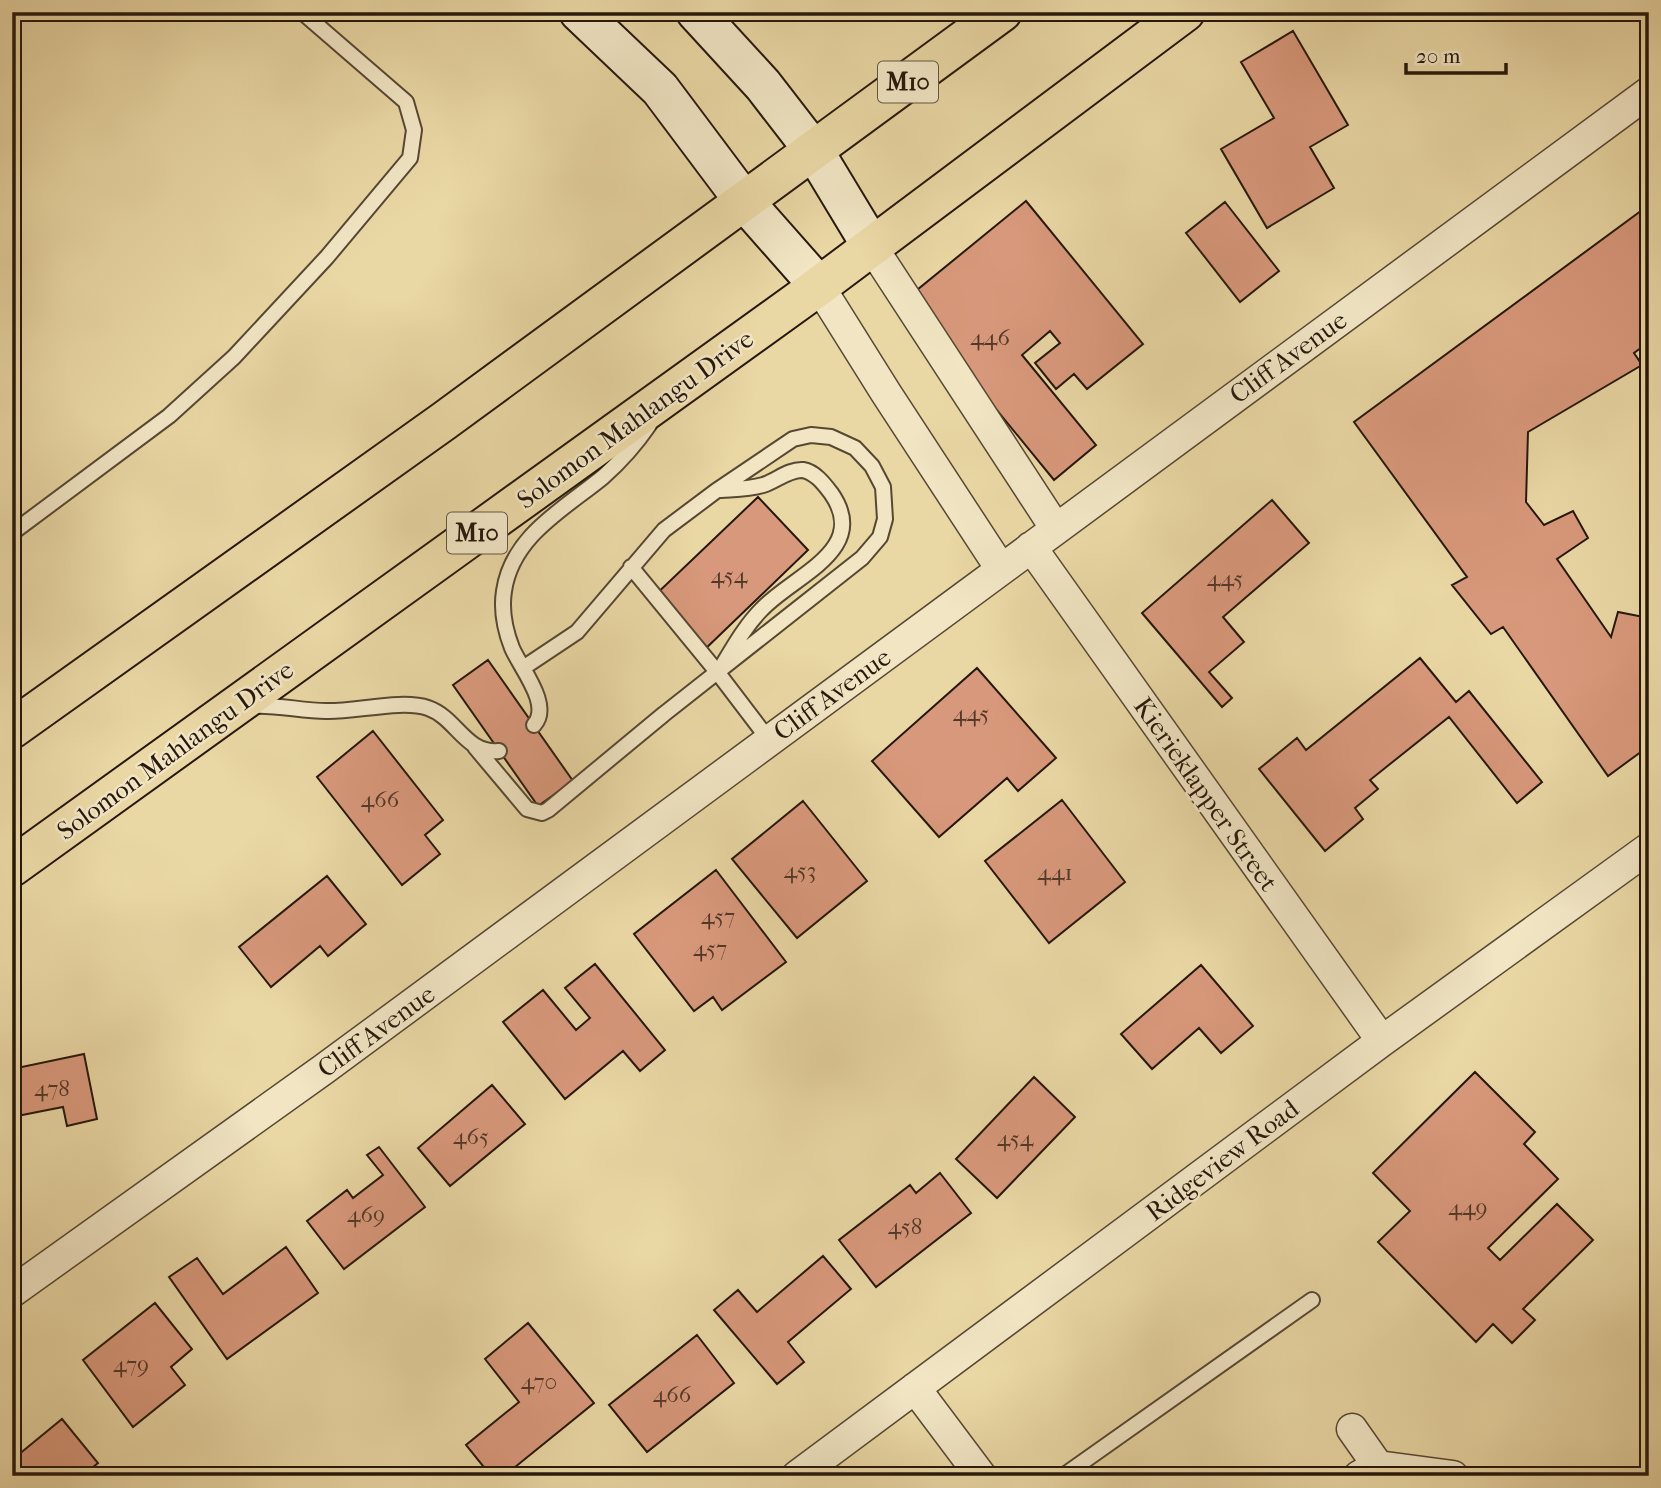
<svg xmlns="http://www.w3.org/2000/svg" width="1661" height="1488" font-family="'IM FELL French Canon',serif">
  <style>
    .building { fill: #d8987b; stroke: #26180c; stroke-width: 2 }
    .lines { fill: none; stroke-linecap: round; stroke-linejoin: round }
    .lane-casing { stroke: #574832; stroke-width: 18 }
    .street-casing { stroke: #574832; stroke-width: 33 }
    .secondary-casing { stroke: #26180c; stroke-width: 42 }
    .primary-casing { stroke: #26180c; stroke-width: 42 }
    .lane { stroke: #f1e5c4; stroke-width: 14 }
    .street { stroke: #f1e5c4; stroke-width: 30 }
    .secondary { stroke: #f1e5c4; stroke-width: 38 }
    .primary { stroke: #e9d7a4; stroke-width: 38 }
    .labels { text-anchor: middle; stroke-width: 5; stroke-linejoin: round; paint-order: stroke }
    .number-label { font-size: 23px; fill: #523828 }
    .shield { fill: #f1e5c4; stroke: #635643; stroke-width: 2 }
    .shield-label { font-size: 24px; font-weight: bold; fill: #26180c }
    .street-label { font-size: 26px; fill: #26180c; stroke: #f1e5c4 }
  </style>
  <rect width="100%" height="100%" fill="#e9d7a4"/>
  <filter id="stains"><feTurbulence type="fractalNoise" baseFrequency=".00286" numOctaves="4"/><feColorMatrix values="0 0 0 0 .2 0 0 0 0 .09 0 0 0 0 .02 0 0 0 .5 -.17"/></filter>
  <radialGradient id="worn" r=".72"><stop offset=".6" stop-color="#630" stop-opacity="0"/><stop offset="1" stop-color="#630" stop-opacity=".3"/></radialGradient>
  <path class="building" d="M1293,31L1348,125L1310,147L1334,188L1267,228L1221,149L1274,118L1241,62Z
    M1026,201L1143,344L1087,389L1074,374L1056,389L1035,363L1060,343L1050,331L1022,355L1096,445L1054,480L906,299Z
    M1225,202L1279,271L1240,302L1186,233Z
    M1649,205V342L1634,353L1642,365L1528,432L1526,502L1544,525L1573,511L1588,538L1557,559L1611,637L1618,612L1649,618V746L1608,776L1503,627L1491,634L1452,585L1467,577L1354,422Z
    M758,497L808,550L701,653L650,600Z
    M1272,500L1309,543L1223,617L1244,642L1209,672L1232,698L1222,707L1142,613Z
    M1420,658L1456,702L1469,691L1542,782L1517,803L1449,717L1370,780L1378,789L1355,808L1363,819L1325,851L1259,769L1297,738L1306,750Z
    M488,660L573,781L538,806L453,685Z
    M977,668L1056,758L1018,791L1007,778L939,837L872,761Z
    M373,731L443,820L425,835L440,854L402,885L317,777Z
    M1062,800L1125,882L1049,943L985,861Z
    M803,801L867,881L797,938L732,859Z
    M716,870L786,962L722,1010L713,997L694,1011L634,934Z
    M327,876L366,924L328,956L320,946L271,987L239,947Z
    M595,964L665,1050L640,1071L623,1051L565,1099L503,1022L543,990L576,1030L590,1018L565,988Z
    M1201,965L1253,1026L1221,1053L1199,1028L1152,1069L1121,1034Z
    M84,1054L97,1119L67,1126L63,1107L12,1117V1069Z
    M1475,1072L1535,1132L1524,1144L1558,1179L1488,1248L1500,1260L1557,1204L1593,1240L1523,1309L1535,1320L1512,1343L1493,1324L1476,1342L1378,1242L1410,1211L1373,1173Z
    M1034,1077L1075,1117L997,1198L956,1159Z
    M492,1085L525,1124L450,1186L418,1148Z
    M379,1147L425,1207L344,1269L307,1221L347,1190L353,1198L383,1175L367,1155Z
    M940,1173L971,1213L876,1287L839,1240L910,1185L916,1193Z
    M286,1247L318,1293L227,1359L169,1277L197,1258L223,1294Z
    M823,1256L851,1289L788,1342L804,1362L777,1384L714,1310L738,1290L757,1312Z
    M155,1303L192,1349L171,1367L185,1385L133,1427L83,1360Z
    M528,1323L594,1403L504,1476H491L466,1445L519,1402L485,1359Z
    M697,1335L734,1383L647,1452L609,1405Z
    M62,1419L98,1463L82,1476H12V1460Z"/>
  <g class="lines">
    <defs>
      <path id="lane" d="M721,490C735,489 750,489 763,485C776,481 789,469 803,470C815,472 824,484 831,493C871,550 794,575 762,609C746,625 734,646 722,666
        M12,533L169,416L234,357L327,257L410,158L414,130L406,102L302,12
        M631,567L718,673L769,740
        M251,706C276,704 301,711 326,711C355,712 402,699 428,708C457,718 465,754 499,751
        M534,725C552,705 521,669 512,648C505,630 501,610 504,591C512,536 564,509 603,477C620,462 636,444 649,425
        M475,747L527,809L542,813L548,810L664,714L862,558L880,537L885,519L883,487L872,466L855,448L831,437L811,435L793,439L716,491L664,530L577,632L523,668
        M1063,1476L1312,1300"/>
      <path id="street" d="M872,247L1056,529
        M819,286L886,393L1001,569
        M1031,547L1382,1041
        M12,1292L324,1069L1649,92
        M915,1388L981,1476
        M1352,1429L1378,1466
        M797,1476L1382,1041L1649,848
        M1359,1476L1378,1466L1453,1476"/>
      <path id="secondary" d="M579,12L660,89L744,201L819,286
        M696,12L763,85L814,151L872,247"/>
      <path id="primary" d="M12,729L444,421L1002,12
        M12,867L819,286L1185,12"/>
    </defs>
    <use href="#lane" class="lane-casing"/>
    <use href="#street" class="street-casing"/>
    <use href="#secondary" class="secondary-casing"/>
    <use href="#primary" class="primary-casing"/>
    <use href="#lane" class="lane"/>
    <use href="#street" class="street"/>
    <use href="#secondary" class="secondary"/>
    <use href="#primary" class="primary"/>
  </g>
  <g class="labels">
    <g class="number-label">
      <text x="990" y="345">446</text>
      <text x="729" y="583">454</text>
      <text x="1225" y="586">445</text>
      <text x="971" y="721">445</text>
      <text x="380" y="807">466</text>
      <text x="800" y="878">453</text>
      <text x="1055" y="880">441</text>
      <text x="718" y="924">457</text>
      <text x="710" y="956">457</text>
      <text x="52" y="1096">478</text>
      <text x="471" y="1144">465</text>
      <text x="1015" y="1146">454</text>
      <text x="1468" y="1215">449</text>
      <text x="366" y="1222">469</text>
      <text x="905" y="1234">458</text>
      <text x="131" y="1372">479</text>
      <text x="539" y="1389">470</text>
      <text x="672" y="1402">466</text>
    </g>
    <g class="shield">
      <rect x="878" y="61.5" width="60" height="41" rx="5"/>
      <rect x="447" y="512.5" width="60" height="41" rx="5"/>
    </g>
    <g class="shield-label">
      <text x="908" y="90">M10</text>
      <text x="477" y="541">M10</text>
    </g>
    <g class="street-label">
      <text transform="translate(1288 357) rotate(-36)" y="9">Cliff Avenue</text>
      <text transform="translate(635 419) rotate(-36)" y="9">Solomon Mahlangu Drive</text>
      <text transform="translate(832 694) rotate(-36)" y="9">Cliff Avenue</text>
      <text transform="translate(175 750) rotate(-36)" y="9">Solomon Mahlangu Drive</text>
      <text transform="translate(1206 794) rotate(55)" y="9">Kierieklapper Street</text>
      <text transform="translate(376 1031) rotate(-36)" y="9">Cliff Avenue</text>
      <text transform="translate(1222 1160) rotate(-37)" y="9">Ridgeview Road</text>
    </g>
  </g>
  <rect width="1661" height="1488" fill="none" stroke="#e9d7a4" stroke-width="42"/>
  <rect x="14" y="14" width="1633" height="1460" fill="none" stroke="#26180c" stroke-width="3.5"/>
  <rect x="21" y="21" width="1619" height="1446" fill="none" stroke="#26180c" stroke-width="2"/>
  <path d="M1406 63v10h100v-10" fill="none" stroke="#26180c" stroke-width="3.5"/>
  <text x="1416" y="63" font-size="21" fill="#26180c" stroke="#f1e5c4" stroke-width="5" paint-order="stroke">20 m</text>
  <rect width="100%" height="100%" filter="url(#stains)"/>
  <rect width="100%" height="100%" fill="url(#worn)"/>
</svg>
